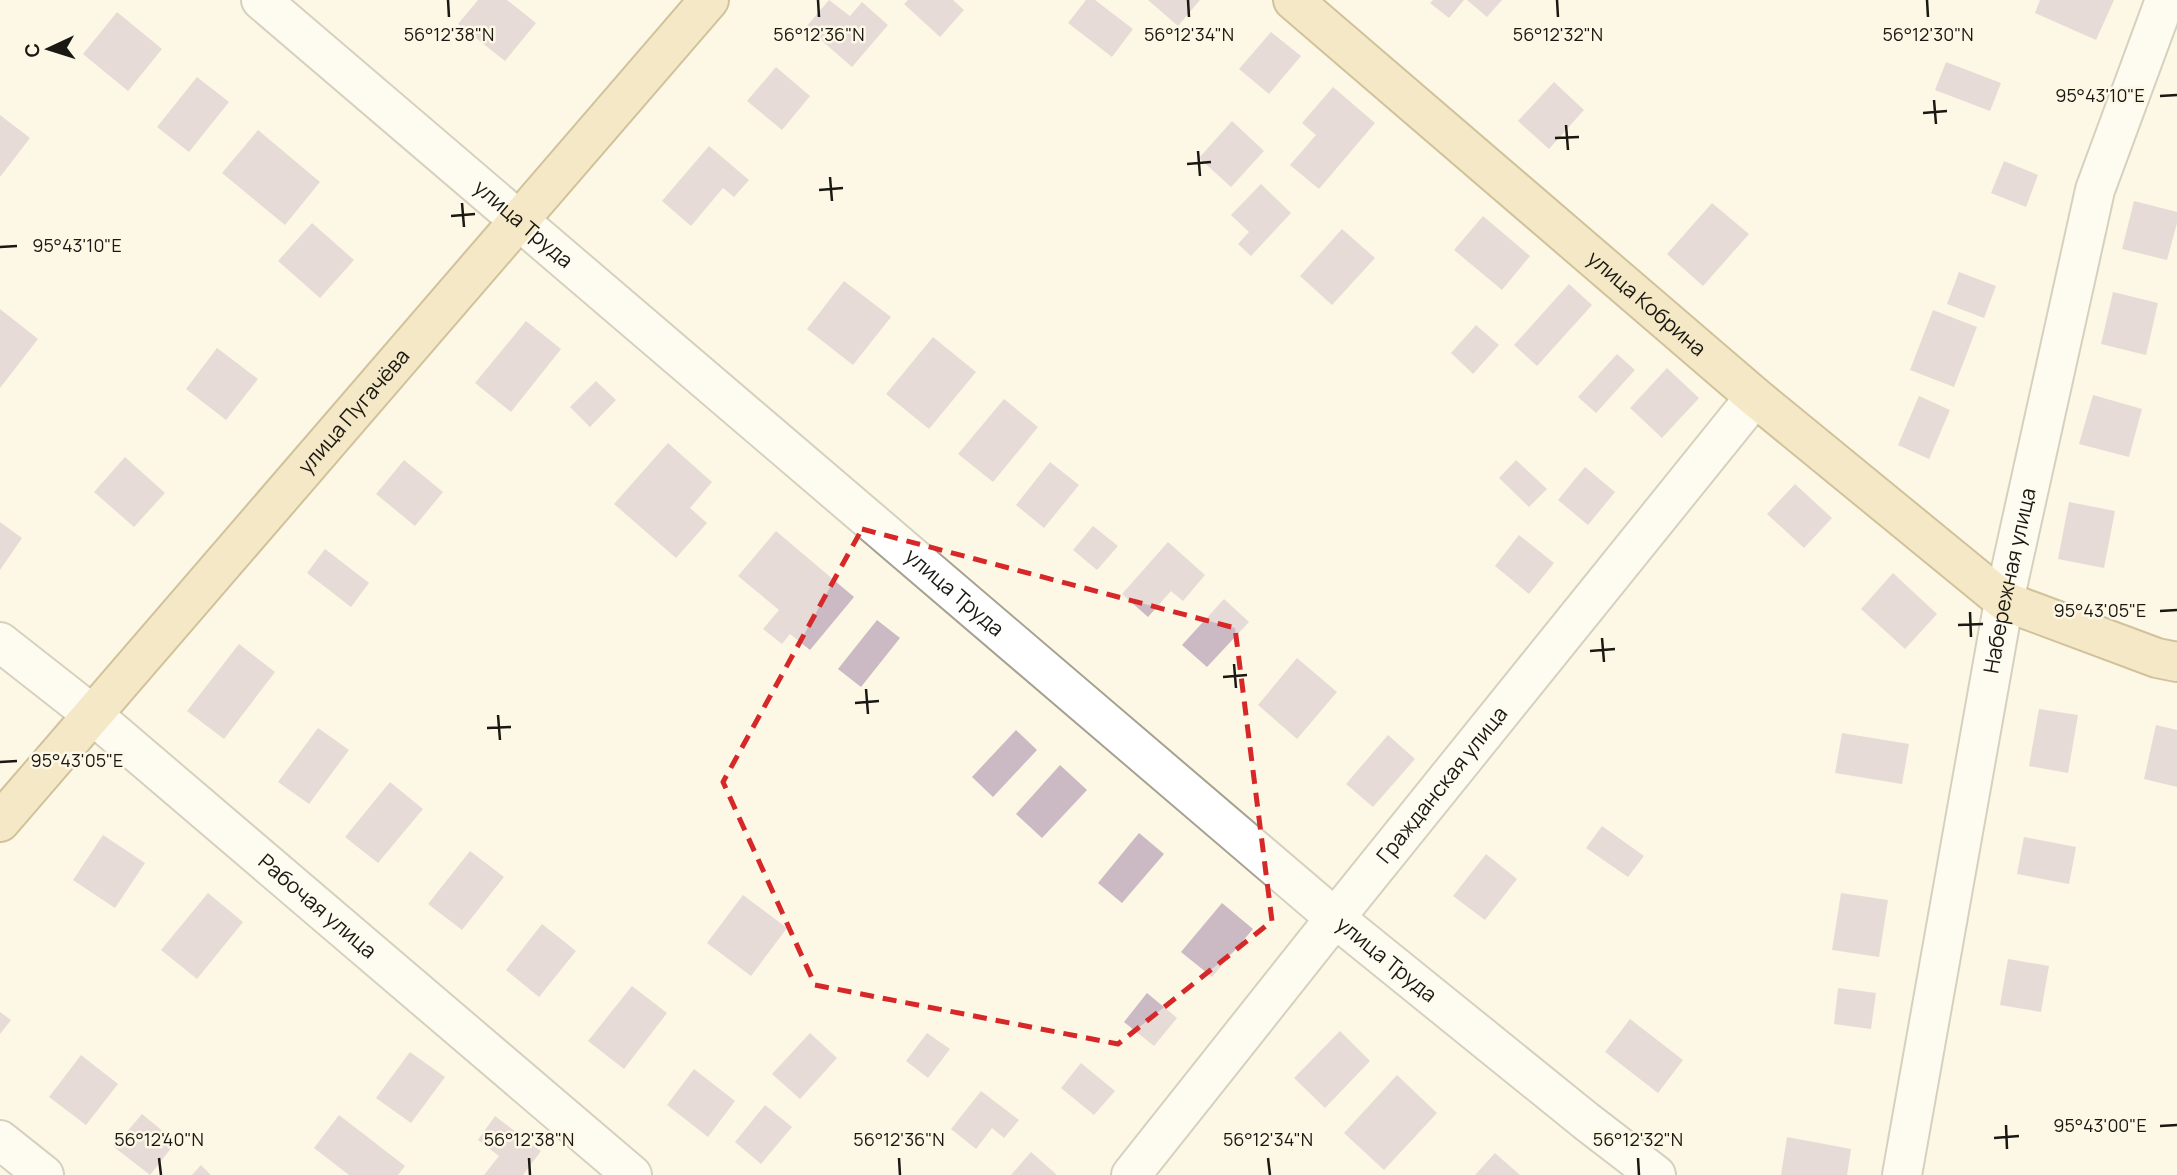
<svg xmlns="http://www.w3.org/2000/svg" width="2177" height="1175" font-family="Manrope,sans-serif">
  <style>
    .building { fill: #cbb9c3 }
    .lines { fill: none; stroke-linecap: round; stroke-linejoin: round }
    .minor-casing { stroke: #a7a191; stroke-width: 42 }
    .major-casing { stroke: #9b8144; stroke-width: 42 }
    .minor { stroke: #fff; stroke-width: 38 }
    .major { stroke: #ecd59f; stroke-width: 38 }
    .marked { fill: none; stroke: #d62828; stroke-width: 5; stroke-dasharray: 14 9; stroke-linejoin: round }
    .ticks { fill: none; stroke: #1a1812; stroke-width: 2.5 }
    .labels { text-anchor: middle; stroke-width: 5; stroke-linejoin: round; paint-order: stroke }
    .street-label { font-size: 21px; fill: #1a1812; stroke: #fdf7e5 }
    .ticks-label { font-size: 18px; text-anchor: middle; fill: #1a1812; stroke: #fdf7e5; stroke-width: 5; stroke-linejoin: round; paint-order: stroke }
  </style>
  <rect width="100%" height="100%" fill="#fdf7e5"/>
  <path class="building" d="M478,0H507L536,23L505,61L458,24Z
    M829,0L850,16L862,2L888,25L852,67L806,27Z
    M908,0H953L964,10L940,37L904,4Z
    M1086,0H1095L1133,29L1112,57L1068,23Z
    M1148,0H1200L1178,26Z
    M1433,0H1464L1449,18L1430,3Z
    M1467,0H1502L1487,17Z
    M2040,0H2114L2096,40L2035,13Z
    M117,12L162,49L128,91L83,54Z
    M1271,32L1301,56L1269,94L1239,69Z
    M1946,62L2001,83L1990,111L1935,90Z
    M776,67L810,96L782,130L747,101Z
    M197,77L229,102L189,152L157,127Z
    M1554,82L1584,110L1549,149L1518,121Z
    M1333,87L1375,123L1319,189L1290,165L1316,135L1302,123Z
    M0,115L30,138L0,177Z
    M1232,121L1264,151L1231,187L1199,158Z
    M258,130L320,182L285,225L222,173Z
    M709,146L749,180L734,197L723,188L691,226L662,201Z
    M2004,161L2038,175L2026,207L1991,193Z
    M1261,184L1291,213L1251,256L1238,244L1249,232L1231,215Z
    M2134,201L2177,212V223L2167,260L2122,249Z
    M1712,203L1749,234L1703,286L1667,254Z
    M1483,216L1530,256L1502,290L1454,250Z
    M312,223L354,260L320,298L278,261Z
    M1342,229L1375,258L1332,305L1300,276Z
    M1959,272L1996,286L1984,318L1947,304Z
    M844,281L891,317L853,365L807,329Z
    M1569,284L1592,305L1537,366L1514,345Z
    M2113,292L2158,303L2146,355L2101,344Z
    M0,309L38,339L0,388Z
    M1933,310L1977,327L1954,387L1910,370Z
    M526,321L561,349L511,412L475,383Z
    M1476,325L1499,345L1473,374L1451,353Z
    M933,337L976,372L929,429L886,394Z
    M217,348L258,379L226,420L186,389Z
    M1617,354L1635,370L1596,413L1578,397Z
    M1667,368L1699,398L1662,438L1630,408Z
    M596,381L616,400L590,427L570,407Z
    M2093,395L2142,409L2129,457L2079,444Z
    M1919,396L1950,410L1929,459L1898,445Z
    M1004,399L1038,427L993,482L958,454Z
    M668,443L712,482L690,508L707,523L676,558L614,504Z
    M125,457L165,493L134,527L94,492Z
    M404,460L443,492L415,526L376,494Z
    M1516,460L1547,489L1529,507L1499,478Z
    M1050,462L1079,485L1044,528L1016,505Z
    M1585,467L1615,492L1588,525L1558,500Z
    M1795,484L1832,518L1804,548L1767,514Z
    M2069,502L2115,511L2104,568L2058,559Z
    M0,522L22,538L0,570Z
    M1093,526L1118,546L1097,570L1073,550Z
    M776,531L854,597L810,650L790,634L782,644L763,629L779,610L738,576Z
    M1519,535L1554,563L1529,594L1495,566Z
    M1168,542L1205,575L1183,601L1171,591L1148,617L1122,594Z
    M325,549L369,583L351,607L307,573Z
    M1893,573L1937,614L1905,649L1861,609Z
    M1224,599L1249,622L1207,667L1182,645Z
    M877,620L900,638L861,687L838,669Z
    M239,644L275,672L224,739L187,711Z
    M1297,658L1337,692L1297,739L1258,705Z
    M2039,709L2078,715L2068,773L2029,766Z
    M2156,725L2177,730V787L2144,779Z
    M318,728L349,750L309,804L278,782Z
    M1016,730L1037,750L993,797L972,777Z
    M1842,733L1909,744L1902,784L1835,773Z
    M1388,735L1415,759L1373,807L1346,784Z
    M1060,765L1087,790L1042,838L1016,814Z
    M390,782L423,809L378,863L345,837Z
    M1602,826L1644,856L1628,877L1586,848Z
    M1139,833L1164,854L1122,903L1098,883Z
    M103,835L145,863L115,908L73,880Z
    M2024,837L2076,847L2069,884L2017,874Z
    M470,851L504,877L462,930L428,904Z
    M1486,854L1517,879L1485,920L1453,896Z
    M208,893L243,922L197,979L161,950Z
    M1841,893L1888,900L1879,957L1832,950Z
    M743,895L787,928L751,976L707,943Z
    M1222,903L1253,929L1212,977L1181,952Z
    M542,924L576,951L539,997L506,970Z
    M2008,959L2049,966L2041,1012L2000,1005Z
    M632,986L667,1013L624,1069L588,1041Z
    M1838,988L1876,993L1871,1029L1834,1024Z
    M1147,993L1177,1018L1154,1046L1124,1022Z
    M0,1012L11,1020L0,1034Z
    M1630,1019L1683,1060L1658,1093L1605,1052Z
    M1340,1031L1370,1061L1325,1108L1294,1078Z
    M810,1033L837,1058L800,1099L772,1074Z
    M927,1033L950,1049L928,1078L906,1061Z
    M410,1052L445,1077L411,1123L376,1098Z
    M81,1055L118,1084L86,1125L49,1097Z
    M1081,1063L1115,1091L1094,1115L1061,1088Z
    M694,1069L735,1101L708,1137L667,1105Z
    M1397,1075L1437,1113L1384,1170L1344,1133Z
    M981,1091L1019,1120L1004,1138L992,1128L976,1149L951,1129Z
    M765,1105L792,1127L761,1164L735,1142Z
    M142,1114L176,1142L150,1175L114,1147Z
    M339,1115L405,1166L398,1175H349L314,1148Z
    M495,1116L541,1151L523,1175H484L499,1156L478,1140Z
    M1787,1137L1851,1149L1847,1175H1781Z
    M1031,1152L1057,1175H1011Z
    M1495,1153L1520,1175H1475Z
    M201,1165L211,1175H192Z"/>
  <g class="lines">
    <defs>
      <g id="minor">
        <path id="s1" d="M261,0L1335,918L1586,1121L1656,1175"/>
        <path id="s2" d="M0,642L93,715L632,1175"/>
        <path d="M0,1140L44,1175"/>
        <path id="s3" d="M1131,1175L1335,918L1755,397"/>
        <path id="s4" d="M1902,1175L2004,601L2095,190L2165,0"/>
      </g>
      <g id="major">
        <path id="s5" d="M1293,0L1755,397L2004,601L2157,658L2177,662"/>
        <path id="s6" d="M0,822L709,0"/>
      </g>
    </defs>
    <use href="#minor" class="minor-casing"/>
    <use href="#major" class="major-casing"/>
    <use href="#minor" class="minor"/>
    <use href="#major" class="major"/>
  </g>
  <path d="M0 0H2177V1175H0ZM862,529L1235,628L1272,921L1118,1044L815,985L723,782Z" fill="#fdf7e5" fill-opacity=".55" fill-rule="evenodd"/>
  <path class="marked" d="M862,529L1235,628L1272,921L1118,1044L815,985L723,782Z"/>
  <path class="ticks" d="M448,0L449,17M818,0L819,17M1188,0L1189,17M1557,0L1558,17M1927,0L1928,17M2160,96L2177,95M1934,100L1936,124M1923,113L1947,111M1566,125L1568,150M1555,138L1579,137M1198,151L1200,176M1187,164L1211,162M830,177L832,201M819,190L843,188M462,203L464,227M451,216L475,214M0,247L17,246M2160,611L2177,610M1970,612L1971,637M1958,625L1983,624M1602,638L1604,662M1590,651L1615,649M1234,664L1236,688M1223,677L1247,675M866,689L868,714M855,703L879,701M498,715L500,740M487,728L511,727M0,762L17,761M2006,1125L2007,1149M2160,1126L2177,1125M1994,1138L2019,1136M159,1158L161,1175M529,1158L530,1175M899,1158L900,1175M1268,1158L1270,1175M1638,1158L1639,1175"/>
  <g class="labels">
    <g class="street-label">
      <text dy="7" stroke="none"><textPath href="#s1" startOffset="345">улица Труда</textPath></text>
      <text dy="7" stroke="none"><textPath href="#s5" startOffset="466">улица Кобрина</textPath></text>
      <text dy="7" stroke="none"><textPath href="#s6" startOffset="542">улица Пугачёва</textPath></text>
      <text dy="7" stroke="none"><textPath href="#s4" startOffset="604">Набережная улица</textPath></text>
      <text dy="7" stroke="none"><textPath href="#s1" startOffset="912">улица Труда</textPath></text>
      <text dy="7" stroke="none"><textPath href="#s3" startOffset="499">Гражданская улица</textPath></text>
      <text dy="7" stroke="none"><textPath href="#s2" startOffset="413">Рабочая улица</textPath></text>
      <text dy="7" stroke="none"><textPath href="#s1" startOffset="1479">улица Труда</textPath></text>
    </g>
  </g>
  <g class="ticks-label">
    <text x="449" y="41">56°12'38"N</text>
    <text x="819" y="41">56°12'36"N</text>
    <text x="1189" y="41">56°12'34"N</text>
    <text x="1558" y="41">56°12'32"N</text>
    <text x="1928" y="41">56°12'30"N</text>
    <text x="2100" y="102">95°43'10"E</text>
    <text x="77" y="252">95°43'10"E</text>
    <text x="2100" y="617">95°43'05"E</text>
    <text x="77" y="767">95°43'05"E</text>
    <text x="2100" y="1132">95°43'00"E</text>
    <text x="159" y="1146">56°12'40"N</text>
    <text x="529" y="1146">56°12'38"N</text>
    <text x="899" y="1146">56°12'36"N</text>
    <text x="1268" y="1146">56°12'34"N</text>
    <text x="1638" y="1146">56°12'32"N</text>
  </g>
  <g transform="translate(49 49) rotate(266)" stroke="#fdf7e5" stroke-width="5" paint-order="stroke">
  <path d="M0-5L12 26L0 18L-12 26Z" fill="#1a1812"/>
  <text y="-10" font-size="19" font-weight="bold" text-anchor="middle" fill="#1a1812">С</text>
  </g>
</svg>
